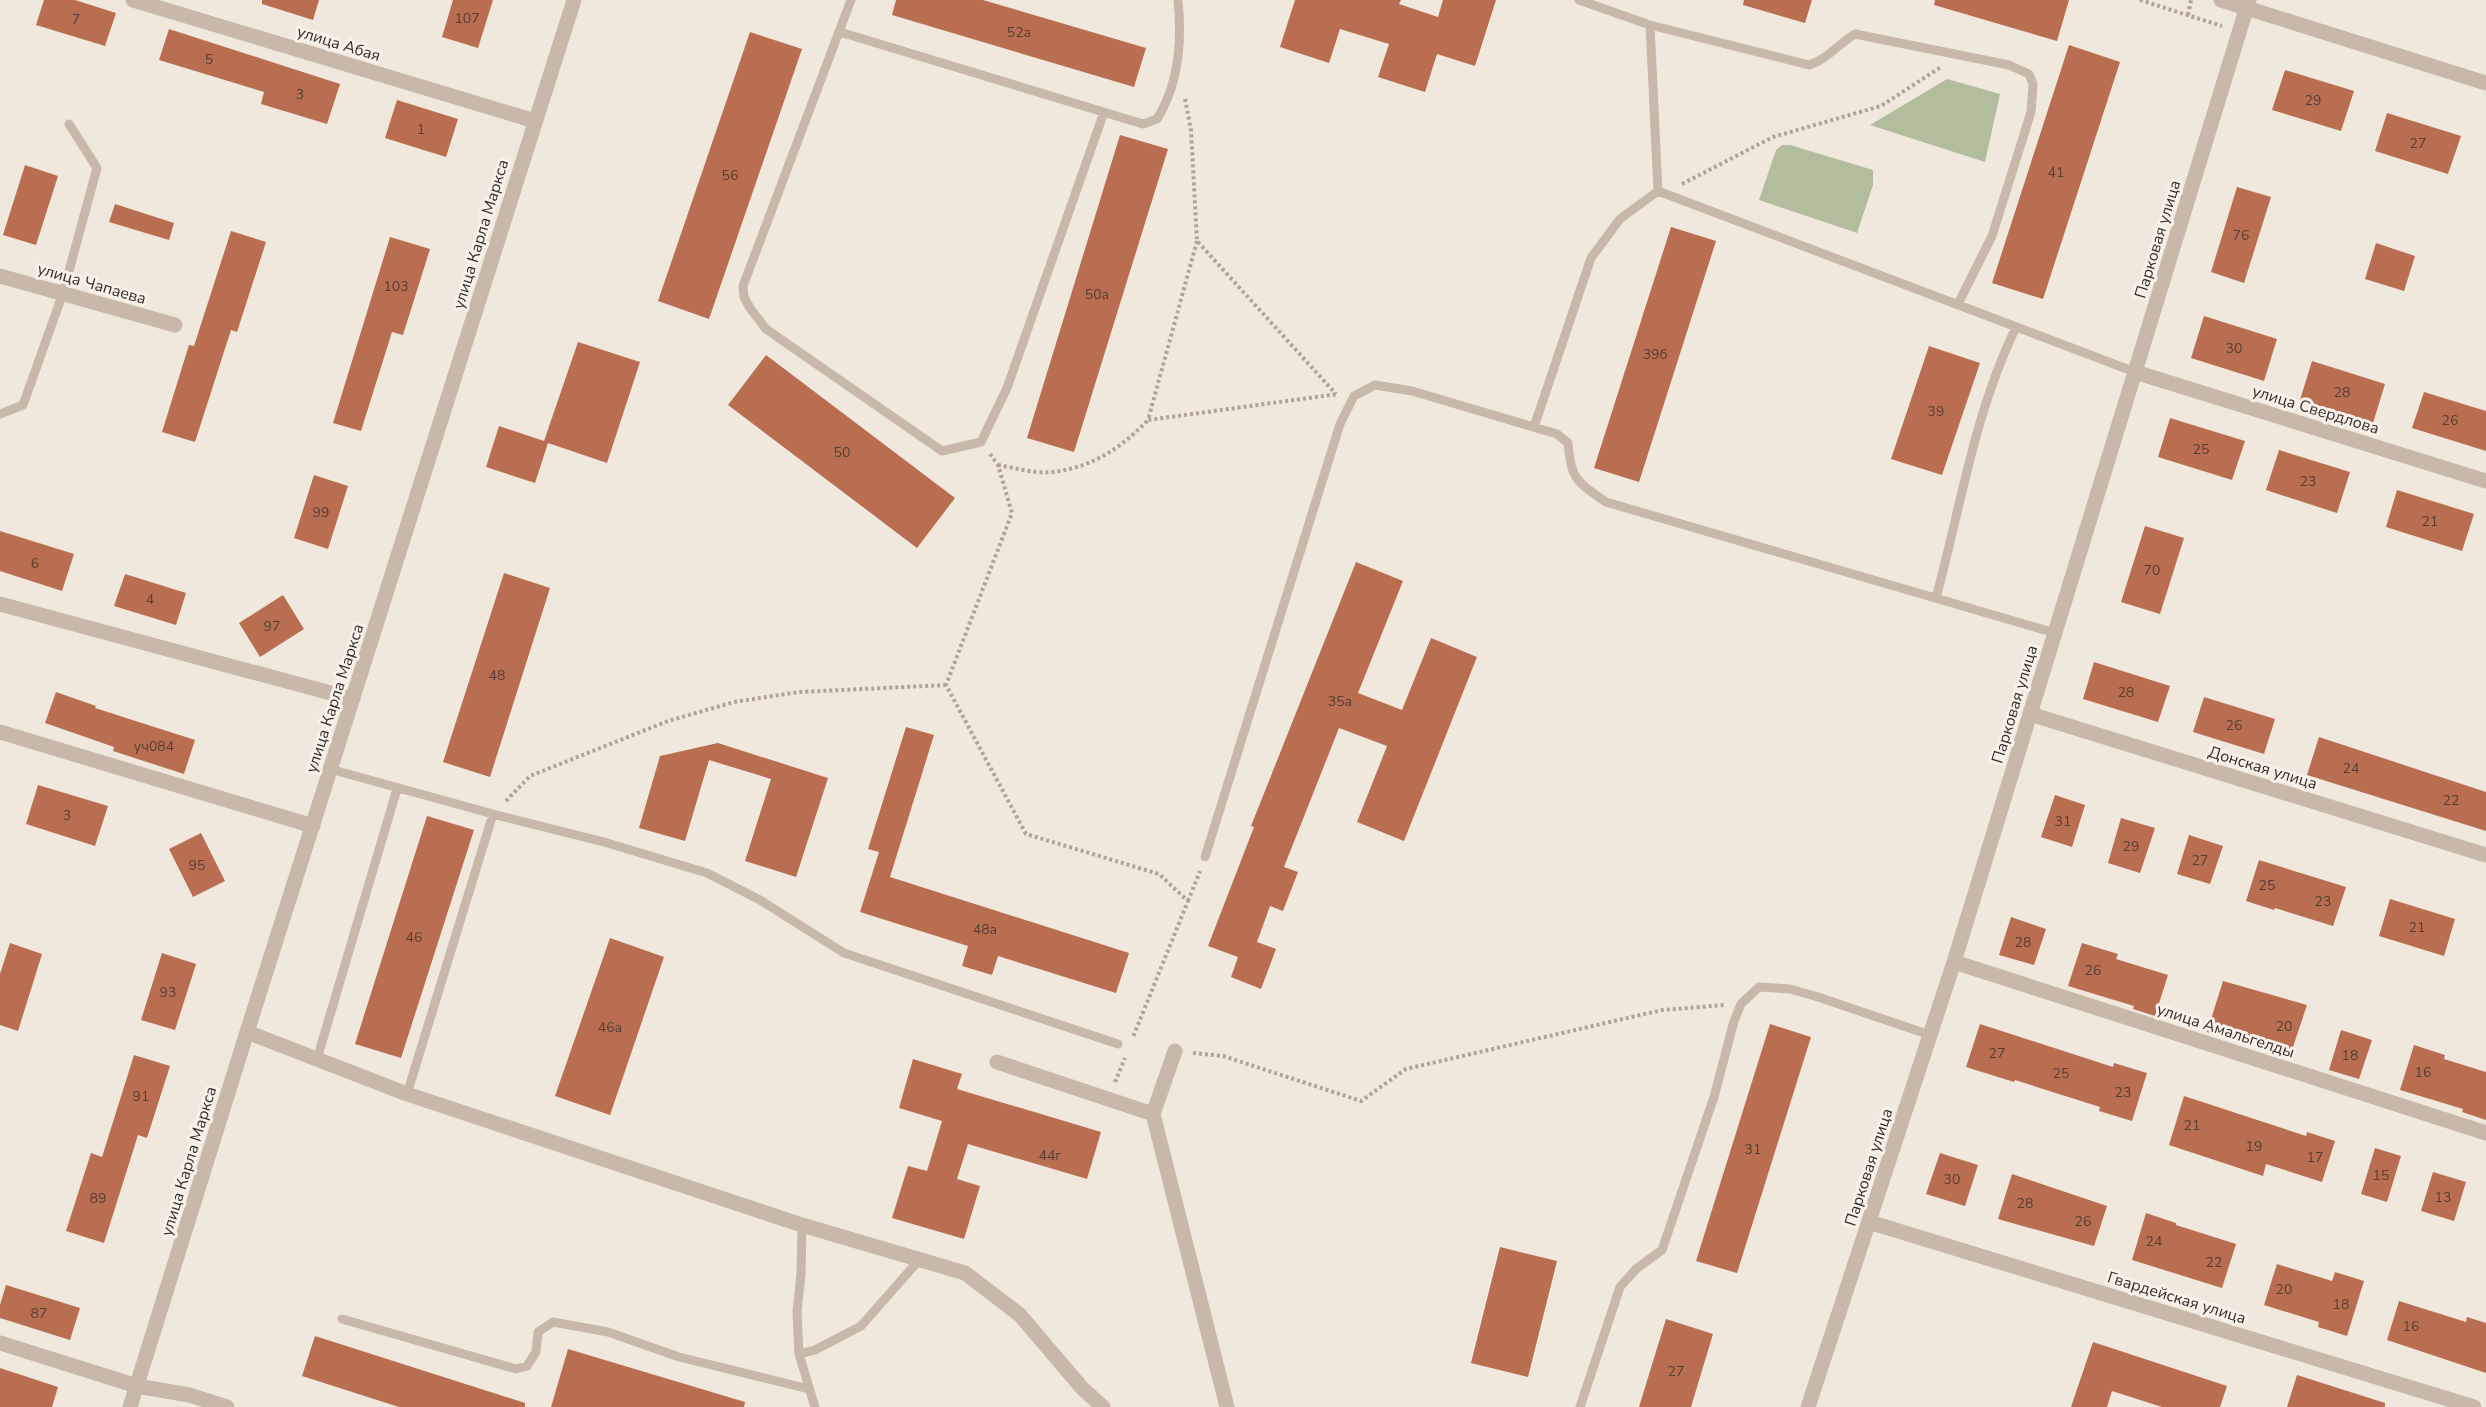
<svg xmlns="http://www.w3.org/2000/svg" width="2486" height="1407" font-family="'Nunito Sans',sans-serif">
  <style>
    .green { fill: #b2bd9e }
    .building { fill: #ba6e51 }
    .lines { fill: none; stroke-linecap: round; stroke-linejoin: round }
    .path { stroke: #b2a294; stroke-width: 4; stroke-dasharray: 3 3; stroke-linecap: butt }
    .lane { stroke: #c7b8aa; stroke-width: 9 }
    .street { stroke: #c7b8aa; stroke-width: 15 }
    .labels { text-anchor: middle; stroke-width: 6; stroke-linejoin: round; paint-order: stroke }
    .number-label { font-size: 14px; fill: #563d33 }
    .street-label { font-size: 16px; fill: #352d29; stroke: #f8f1e9 }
  </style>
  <rect width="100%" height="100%" fill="#f0e8dd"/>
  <path class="green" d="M1947,79L2000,94L1985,162L1870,125Z
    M1782,145H1790L1873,170V185L1857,233L1759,200L1776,150Z"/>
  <path class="building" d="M44,0H75L116,13L105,46L36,25Z
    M262,0H319L313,20L262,4Z
    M453,0H493L478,48L442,37Z
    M896,0H983L1146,48L1134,87L892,15Z
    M1295,0H1401L1399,4L1438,17L1443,0H1496L1475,66L1437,54L1425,92L1378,77L1389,44L1340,29L1329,63L1280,47Z
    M1744,0H1812L1805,23L1743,5Z
    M1935,0H2069L2057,41L1934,5Z
    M169,29L340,84L327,124L261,104L264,92L159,60Z
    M750,32L802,49L709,319L658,301Z
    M2069,45L2120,62L2043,299L1992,283Z
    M2285,70L2354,91L2341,131L2272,110Z
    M397,100L458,119L446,157L385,138Z
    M2387,113L2461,136L2448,174L2375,151Z
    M1120,135L1168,149L1074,452L1027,438Z
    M25,165L58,176L36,245L3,235Z
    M2237,187L2271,197L2244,283L2211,272Z
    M115,204L174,223L169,240L109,222Z
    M1671,227L1716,241L1639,482L1594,468Z
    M231,231L266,242L237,332L231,330L195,442L162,432L189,345L194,346Z
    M390,237L430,249L403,335L392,332L361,431L333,423Z
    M2376,243L2415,256L2404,291L2365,279Z
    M2204,316L2277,339L2264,381L2191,358Z
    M578,342L640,362L607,463L548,443L535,483L486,467L499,426L544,441Z
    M1929,346L1980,363L1942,475L1891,459Z
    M766,355L955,498L917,548L728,405Z
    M2312,361L2385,384L2373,423L2300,400Z
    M2424,392L2486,411V451L2412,428Z
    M2170,418L2245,441L2232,480L2158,457Z
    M2279,450L2350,472L2337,513L2266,490Z
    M314,475L348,486L328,549L294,538Z
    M2397,490L2474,514L2462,551L2386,527Z
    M2145,526L2184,538L2160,614L2121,602Z
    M0,531L74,554L62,591L0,571Z
    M1356,562L1403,581L1358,693L1402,710L1431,638L1477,657L1404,841L1357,822L1387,746L1339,728L1284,867L1298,872L1283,911L1270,906L1257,942L1276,949L1261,989L1231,977L1238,957L1208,946L1254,827L1251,826Z
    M504,573L550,588L490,777L443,762Z
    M125,574L186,593L176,625L114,606Z
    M283,595L304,629L260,657L239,623Z
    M2094,662L2170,686L2158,722L2083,699Z
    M56,692L96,706L95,708L195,740L184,774L113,751L114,747L45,723Z
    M2204,697L2275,719L2264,754L2193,732Z
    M906,727L934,735L890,877L1129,953L1116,993L998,956L992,975L962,966L968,946L860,912L879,852L868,849Z
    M2319,737L2486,792V831L2307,775Z
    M718,743L828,778L796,877L745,861L771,779L709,760L685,841L639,828L660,756Z
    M38,785L108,806L95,846L26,824Z
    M2055,795L2085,805L2072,847L2041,837Z
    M427,816L474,830L401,1058L355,1044Z
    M2121,818L2155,828L2140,873L2108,863Z
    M201,833L225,881L193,897L169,849Z
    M2189,835L2223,846L2210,884L2177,874Z
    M2259,860L2346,887L2333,926L2275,908L2274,910L2246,901Z
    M2390,899L2455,919L2444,956L2379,936Z
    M2011,917L2046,929L2034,965L1999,955Z
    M610,938L664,957L610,1115L555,1096Z
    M10,943L42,954L18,1031L0,1025V974Z
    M2082,943L2118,954L2116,959L2168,975L2155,1016L2133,1009L2134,1006L2068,986Z
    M162,953L196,964L175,1030L141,1020Z
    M2223,981L2307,1005L2290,1056L2207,1032Z
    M1770,1024L1811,1037L1737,1273L1696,1261Z
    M1980,1024L2113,1067L2114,1063L2147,1073L2132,1121L2099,1111L2100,1107L2015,1080L2014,1082L1966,1067Z
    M2341,1030L2372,1040L2359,1079L2329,1070Z
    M2414,1045L2445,1055L2444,1059L2486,1072V1120L2462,1112L2463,1109L2400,1090Z
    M134,1055L170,1066L147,1138L138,1135L104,1243L66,1231L91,1153L102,1157Z
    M913,1059L962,1074L957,1089L1101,1132L1087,1179L968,1144L957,1179L980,1186L964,1239L892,1218L908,1166L927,1171L942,1121L899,1108Z
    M2184,1096L2306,1136L2307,1132L2335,1141L2322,1182L2266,1164L2263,1176L2169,1145Z
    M2375,1148L2401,1156L2387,1202L2361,1194Z
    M1940,1153L1978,1165L1965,1206L1926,1194Z
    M2433,1172L2466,1182L2454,1221L2421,1211Z
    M2012,1174L2107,1206L2094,1246L1998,1219Z
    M2146,1213L2176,1223V1225L2236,1244L2222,1288L2132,1260Z
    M1500,1247L1557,1261L1528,1377L1471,1363Z
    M2277,1264L2332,1281L2335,1272L2364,1281L2347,1336L2318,1327L2319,1322L2264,1305Z
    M6,1285L80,1308L70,1340L0,1318V1305Z
    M2399,1301L2466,1322L2467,1317L2486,1323V1373L2387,1340Z
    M1666,1319L1713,1334L1691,1407H1639Z
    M315,1336L525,1403V1407H399L302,1376Z
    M2093,1342L2227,1386L2220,1407H2162L2112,1391L2107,1407H2071Z
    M568,1349L745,1402L744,1407H551Z
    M0,1368L58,1387L52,1407H0Z
    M2297,1375L2385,1403V1407H2287Z"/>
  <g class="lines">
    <path class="path" d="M2140,0L2222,26
      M2188,15L2191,0
      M1185,99L1191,130L1197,241L1336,394
      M1682,184L1773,137L1881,106L1941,67
      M1197,241L1148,420L1338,394
      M990,454L998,465L1012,513L946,685L1026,834L1159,874L1188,901L1133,1037
      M998,465C1015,468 1036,474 1053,472C1093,467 1121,448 1148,420
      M506,801L530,776L668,721L734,702L799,692L946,685
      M1188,901L1200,871
      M1193,1053L1223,1056L1361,1101L1406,1069L1662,1010L1725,1005
      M1115,1082L1125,1058"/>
    <path class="lane" d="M851,0L743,286L744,297L750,308L766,329L942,451L981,442L1007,388L1104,112
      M1579,0L1650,25L1658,191
      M1650,25L1809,65C1829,58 1837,45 1855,34L2009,65L2029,74L2033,84L2031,112L1992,236L1958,304
      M840,32L1143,124L1157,119C1179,84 1182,40 1178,0
      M0,414L23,405L63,293L97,168L69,124
      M1534,427L1591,258L1620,219L1658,191L2135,372
      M1936,598C1961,506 1974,414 2016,327
      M330,769L493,814L604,842L707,873L760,900L844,953L1118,1044
      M1205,857L1340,424L1354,396L1375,385L1412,391L1557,434L1568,443C1571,480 1577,482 1606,502L2055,633
      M317,1059L397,789
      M407,1094L493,814
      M802,1225L801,1274L797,1312L799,1354L815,1407
      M342,1319L516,1369L527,1366L536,1352L538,1332L553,1322L608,1332L679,1357L809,1389
      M799,1354L815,1350L861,1326L920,1259
      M1580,1407L1620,1287L1636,1269L1662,1250L1714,1097L1734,1021L1741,1004L1759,987L1790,989L1818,997L1930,1035"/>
    <path class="street" d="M133,0L535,121
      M2221,0L2486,83
      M0,276L175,325
      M2135,372L2486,481
      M0,604L353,699
      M2030,714L2486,855
      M0,732L313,826
      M1954,962L2486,1133
      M247,1032L407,1094L802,1225L965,1273L1020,1315L1082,1388L1103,1407
      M1175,1051L1153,1114L1227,1407
      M997,1062L1153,1114
      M1869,1222L2474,1407
      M0,1343L137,1386L189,1395L227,1407
      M130,1407L247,1032L574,0
      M1808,1407L1954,962L2249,0"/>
  </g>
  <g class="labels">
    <g class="number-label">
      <text x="467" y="23">107</text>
      <text x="76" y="24">7</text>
      <text x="1019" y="37">52а</text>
      <text x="209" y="64">5</text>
      <text x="300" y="99">3</text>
      <text x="2313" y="105">29</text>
      <text x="421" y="134">1</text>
      <text x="2418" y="148">27</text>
      <text x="2056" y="177">41</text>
      <text x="730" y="180">56</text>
      <text x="2241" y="240">76</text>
      <text x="396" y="291">103</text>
      <text x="1097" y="299">50а</text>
      <text x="2234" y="353">30</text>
      <text x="1655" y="359">39б</text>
      <text x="2342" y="397">28</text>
      <text x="1936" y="416">39</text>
      <text x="2450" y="425">26</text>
      <text x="2201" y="454">25</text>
      <text x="842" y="457">50</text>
      <text x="2308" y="486">23</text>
      <text x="321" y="517">99</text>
      <text x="2430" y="526">21</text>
      <text x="35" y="568">6</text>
      <text x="2152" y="575">70</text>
      <text x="150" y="604">4</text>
      <text x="272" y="631">97</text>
      <text x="497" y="680">48</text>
      <text x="2126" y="697">28</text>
      <text x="1340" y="706">35а</text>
      <text x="2234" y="730">26</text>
      <text x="154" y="751">уч084</text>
      <text x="2351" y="773">24</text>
      <text x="2451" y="805">22</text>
      <text x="67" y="820">3</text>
      <text x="2063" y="826">31</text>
      <text x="2131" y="851">29</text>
      <text x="2200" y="865">27</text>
      <text x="197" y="870">95</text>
      <text x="2267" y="890">25</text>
      <text x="2323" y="906">23</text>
      <text x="2417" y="932">21</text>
      <text x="985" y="934">48а</text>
      <text x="414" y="942">46</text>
      <text x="2023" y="947">28</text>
      <text x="2093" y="975">26</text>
      <text x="168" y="997">93</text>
      <text x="2284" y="1031">20</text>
      <text x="610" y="1032">46а</text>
      <text x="1997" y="1058">27</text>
      <text x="2350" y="1060">18</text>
      <text x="2423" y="1077">16</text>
      <text x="2061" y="1078">25</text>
      <text x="2123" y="1097">23</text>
      <text x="141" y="1101">91</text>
      <text x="2192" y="1130">21</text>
      <text x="2254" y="1151">19</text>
      <text x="1753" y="1154">31</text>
      <text x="1050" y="1160">44г</text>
      <text x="2315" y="1162">17</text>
      <text x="2381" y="1180">15</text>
      <text x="1952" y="1184">30</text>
      <text x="2443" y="1202">13</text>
      <text x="98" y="1203">89</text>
      <text x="2025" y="1208">28</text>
      <text x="2083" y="1226">26</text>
      <text x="2154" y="1246">24</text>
      <text x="2214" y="1267">22</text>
      <text x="2284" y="1294">20</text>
      <text x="2341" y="1309">18</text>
      <text x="39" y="1318">87</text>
      <text x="2411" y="1331">16</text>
      <text x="1676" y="1376">27</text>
    </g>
    <g class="street-label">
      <text transform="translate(339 43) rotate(17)" y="6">улица Абая</text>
      <text transform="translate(480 234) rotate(-73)" y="6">улица Карла Маркса</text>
      <text transform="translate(2157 239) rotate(-73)" y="6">Парковая улица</text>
      <text transform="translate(92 283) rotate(16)" y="6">улица Чапаева</text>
      <text transform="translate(2316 409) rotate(17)" y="6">улица Свердлова</text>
      <text transform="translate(334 698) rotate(-72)" y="6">улица Карла Маркса</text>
      <text transform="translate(2014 704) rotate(-73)" y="6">Парковая улица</text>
      <text transform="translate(2263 767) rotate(17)" y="6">Донская улица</text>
      <text transform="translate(2226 1030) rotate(18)" y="6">улица Амальгелды</text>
      <text transform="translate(188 1161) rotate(-73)" y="6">улица Карла Маркса</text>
      <text transform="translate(1868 1167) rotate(-72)" y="6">Парковая улица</text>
      <text transform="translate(2177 1297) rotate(17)" y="6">Гвардейская улица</text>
    </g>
  </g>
</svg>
